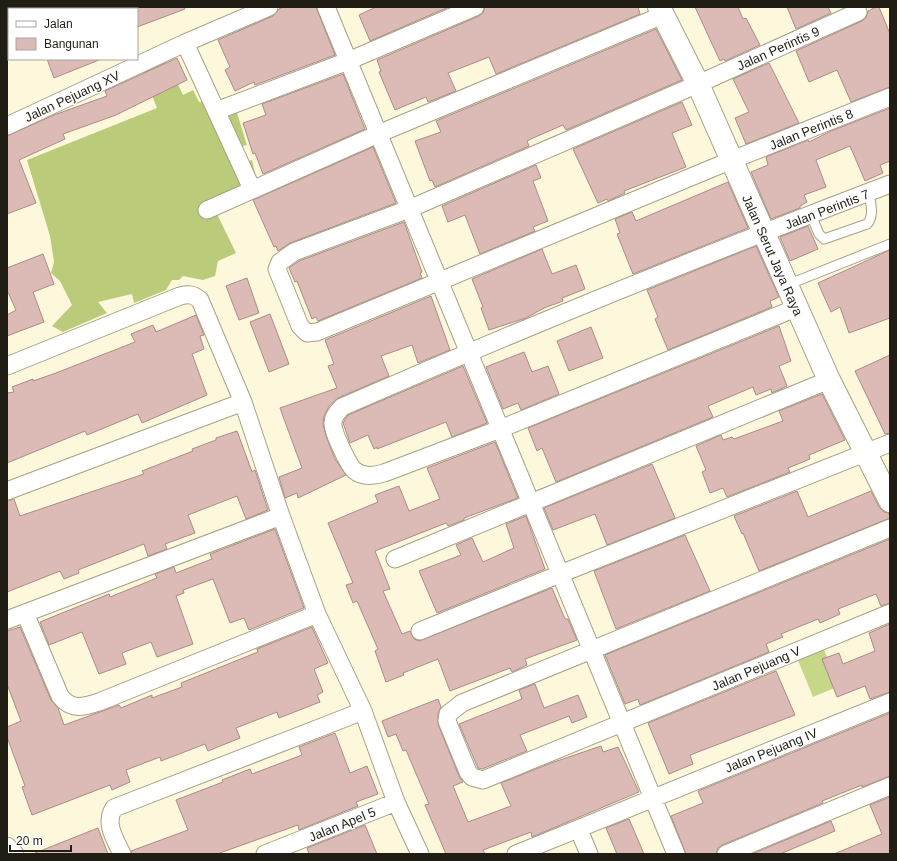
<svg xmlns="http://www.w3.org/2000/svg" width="897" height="861" font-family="Helvetica,sans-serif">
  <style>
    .green { fill: #c6d788 }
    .forest { fill: #bacb79 }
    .building { fill: #dcbbb6; stroke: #ab8b87 }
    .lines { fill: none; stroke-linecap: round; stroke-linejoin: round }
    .lane-casing { stroke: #a6a185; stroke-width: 11 }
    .street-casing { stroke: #a6a185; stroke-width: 19 }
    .secondary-casing { stroke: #a6a185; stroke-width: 24 }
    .lane { stroke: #fff; stroke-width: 9 }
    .street { stroke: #fff; stroke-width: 17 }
    .secondary { stroke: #fff; stroke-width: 22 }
    .labels { text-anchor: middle; stroke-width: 3; stroke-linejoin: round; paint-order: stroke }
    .street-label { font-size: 13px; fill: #201e14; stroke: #fff }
  </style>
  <rect width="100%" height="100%" fill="#fdf8db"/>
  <path class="green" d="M821,642L839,686L813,697L795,653Z"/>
  <path class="forest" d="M164,55L183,95L193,90L199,102L221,101L232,97L247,145L233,148L242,163L252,160L255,173L242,186L230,190L222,202L217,214L236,253L218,261L215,276L203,280L183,276L179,280H172L166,290L134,303L132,294L98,302L107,313L63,332L52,326L72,305L60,281L51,273L54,262L50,236L27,160L157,108L140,65Z"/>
  <path class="building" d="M137,7H184L185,9L137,27Z
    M284,7H316L335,55L255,85L254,82L235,91L225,70L230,67L218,40L273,16L279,9Z
    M376,7H449L370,41L359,15Z
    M485,7H638L640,14L496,74L489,57L448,73L456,91L428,102L426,97L395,110L379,72L381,71L377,60L479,16L483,13Z
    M695,7H738L743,19L746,18L760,45L725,61L724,59L720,61Z
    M787,7H828L831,13L796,29Z
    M876,7H879L890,34V87L851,102L837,70L809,82L796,51L862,21L866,18L868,11Z
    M656,29L682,80L566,130L563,125L533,138L527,141L529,146L435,187L432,180L430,181L415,141L441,132L436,121Z
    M177,58L187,80L116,115L63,134L65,139L19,160L36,203L7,214V136L54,115L107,96L105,91Z
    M47,59H99V60L54,78Z
    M769,63L799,123L746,144L735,118L749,112L733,79Z
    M343,74L365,129L263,174L255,153L253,154L243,123L266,115L262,104Z
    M682,102L692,125L672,133L686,167L624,191L625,193L608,201L607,199L598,203L573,149Z
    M890,108V161L880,165L883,173L865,181L850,146L816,160L826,187L804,195L807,202L800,206V208L771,219L751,172L768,165L766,157L808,140L809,142L831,131Z
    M373,147L396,203L290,243L278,251L276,246L274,247L253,200Z
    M536,165L541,178L533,181L548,221L533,227L535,231L480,254L465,215L448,222L442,206Z
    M728,182L748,228L633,274L617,234L620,233L615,219L632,212L636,221Z
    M404,222L422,272L420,273L422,278L318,321L316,317L312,319L297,281L295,282L289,268L299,261Z
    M808,226L818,249L790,261L780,237Z
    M756,246L779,297L770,301L772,307L668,350L655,319L658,317L647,290Z
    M542,249L552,274L576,265L585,289L562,298L563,301L544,308L526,318L489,330L481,308L483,307L472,279Z
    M890,250V318L849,333L840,307L831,312L818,283Z
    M43,254L54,284L33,292L44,322L7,336V315L16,310L7,290V268Z
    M247,278L259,313L239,320L226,286Z
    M431,296L450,350L418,363L412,345L381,356L389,376L338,398L329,406L324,416L323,424L326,436L335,459L346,475L298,498L297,493L285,498L279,477L302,468L280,408L337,388L328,366L334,364L325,340Z
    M270,314L289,364L269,372L250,322Z
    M196,315L204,335L200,336L204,349L192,354L207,395L142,423L138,414L87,435L85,431L7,463V393L14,392L12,387L33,379V381L56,373L135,342L131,334L153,325L156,332Z
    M779,326L791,361L779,366L787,386L772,393L771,389L756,395L753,387L708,406L713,417L556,482L542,448L537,451L528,428Z
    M591,327L603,358L569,371L557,341Z
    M524,352L532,372L548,366L559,394L521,410L518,403L503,409L486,367Z
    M890,355V433L885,434L855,371Z
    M463,366L487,423L452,437L446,422L377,449V447L374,449L368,435L350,443L343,423L348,415Z
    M822,394L845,440L809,455L810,459L788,468L790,472L727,497L723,488L710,493L702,472L706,470L696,446L721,435L723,440L732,437L734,439L783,421L779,411Z
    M237,431L252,472L255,470L268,510L246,519L237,496L188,515L195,533L165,544L167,549L148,556L144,544L78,570L79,573L64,579L60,571L7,592V501L14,499L20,516L144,474L142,471L193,451L192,449L216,440V438Z
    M495,442L518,498L464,518V520L448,526L446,523L375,551L390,589L383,591L402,634L410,631L414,639L419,641L552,588L565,619H568L577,640L525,659L527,665L512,672L510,668L450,691L438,659L403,673L404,675L386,682L375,651L378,649L357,601L353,603L346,585L353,583L328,523L378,502L375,495L399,486L409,511L440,499L427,468Z
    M652,464L675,518L607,545L595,514L553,530L544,508Z
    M797,491L808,517L871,491L879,507L884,512L889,513L890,518L759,571L743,533L742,534L734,516Z
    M526,516L545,569L437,613L419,571L461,555L456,545L472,538L483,562L514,548L506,524Z
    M275,529L304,608L249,630L244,618L230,623L213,579L183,590L184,593L176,596L193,644L157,657L151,642L122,653L126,664L99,674L82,632L49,645L40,622L109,594L110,597L157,578L155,574L174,567L176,573L212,559L210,554Z
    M685,535L710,591L616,629L594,571Z
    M890,539V603L881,606L876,594L838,609L840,614L820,623L818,619L781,634L783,637L766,644L769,652L640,705L638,699L625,704L605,655Z
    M890,624V692L870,699L865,686L837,697L822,659L839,653L843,664L875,651L869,633Z
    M20,627L51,700L58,708L64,725L119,705L121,708L152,695V698L182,687L181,683L258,652L257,649L312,627L328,663L314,669L323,692L317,695L320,702L279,718L277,712L236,728L240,738L208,751L205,744L161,761L160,757L126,770L130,782L112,790L110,785L32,815L22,787L25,786L7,737V727L21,721L7,684V631Z
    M776,671L795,715L690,755L693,764L669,774L648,723Z
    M535,684L544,708L578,695L587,717L572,723L569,716L520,735L527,751L482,769L478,768L459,724L522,699L519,690Z
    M438,699L441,707L438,713V724L459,776L463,782L453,786L468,822L511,806L501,783L551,763L601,746L603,752L618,747L639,792L532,837L531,832L483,850L485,854H446L425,805L429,804L406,750L403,751L396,734L388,737L382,721Z
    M890,713V776L862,787V785L822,801L823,803L722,845L718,848L716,854H686L671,816L703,803L698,791Z
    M335,733L350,773L367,766L378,794L356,802L358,806L299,830L298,825L217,854H132L131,851L188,830L176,800L223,782L222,780L250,769L252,774L302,755L299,747Z
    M890,797V854H834L882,834L870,805Z
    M629,819L644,854H617L606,828Z
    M831,821L835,831L780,854H752Z
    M365,825L377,854H309L307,848Z
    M98,828L108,854H35V853Z"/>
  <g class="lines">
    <defs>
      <path id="lane" d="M811,215L819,234L824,239L867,224C875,216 870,202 869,192
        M787,285L890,244"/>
      <path id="street" d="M326,7L676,854
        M858,12L698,84L409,209L294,252L280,262L277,269L300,326L307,333L317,332L732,160L890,97
        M185,43L252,189
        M216,111L348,61L475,7
        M7,126L185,43L269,7
        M207,210L378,134L663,15
        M796,308L500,429L384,473C374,476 362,477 354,470C348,464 332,431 333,423C333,416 338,412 342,407C523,328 706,254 890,184
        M7,366L180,296C189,294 193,294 200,300L243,402L281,516L317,614L363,711L396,802L420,854
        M7,491L243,402
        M890,528L462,703L448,714L447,721L468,772L472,777L483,780L890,613
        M395,559L829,380
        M25,613L60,696C71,711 84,707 99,702L317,614
        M7,620L281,516
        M420,631L560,574L890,443
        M579,830L589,854
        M7,846L15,854
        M122,854C115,839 104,823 114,808L363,711
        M265,854L396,802
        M516,854L890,702
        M726,854L890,786"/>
      <path id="secondary" d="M659,7L698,84L829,380L890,501"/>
    </defs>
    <use href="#lane" class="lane-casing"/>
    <use href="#street" class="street-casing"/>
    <use href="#secondary" class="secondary-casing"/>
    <use href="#lane" class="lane"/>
    <use href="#street" class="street"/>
    <use href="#secondary" class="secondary"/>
  </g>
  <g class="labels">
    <g class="street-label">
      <text transform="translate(778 48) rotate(-24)" y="5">Jalan Perintis 9</text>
      <text transform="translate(72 96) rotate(-25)" y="5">Jalan Pejuang XV</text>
      <text transform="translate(811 129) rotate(-22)" y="5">Jalan Perintis 8</text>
      <text transform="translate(827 209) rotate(-21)" y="5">Jalan Perintis 7</text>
      <text transform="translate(773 255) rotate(66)" y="5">Jalan Serut Jaya Raya</text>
      <text transform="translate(756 668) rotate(-23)" y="5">Jalan Pejuang V</text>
      <text transform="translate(771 750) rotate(-22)" y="5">Jalan Pejuang IV</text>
      <text transform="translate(342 824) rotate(-22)" y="5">Jalan Apel 5</text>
    </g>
  </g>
  <rect width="897" height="861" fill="none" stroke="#201e14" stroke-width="16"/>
  <rect x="8" y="8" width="130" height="52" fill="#ffffff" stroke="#a6a5a1"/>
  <rect x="16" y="21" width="20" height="6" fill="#ffffff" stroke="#a6a5a1"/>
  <text x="44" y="28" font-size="12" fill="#201e14">Jalan</text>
  <rect x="16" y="38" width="20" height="12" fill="#dcbbb6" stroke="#a6a5a1"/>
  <text x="44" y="48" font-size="12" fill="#201e14">Bangunan</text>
  <path d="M10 845v6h61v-6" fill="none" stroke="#201e14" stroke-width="2"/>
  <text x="16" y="845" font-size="12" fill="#201e14" stroke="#ffffff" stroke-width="3" paint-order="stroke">20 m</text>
</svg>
